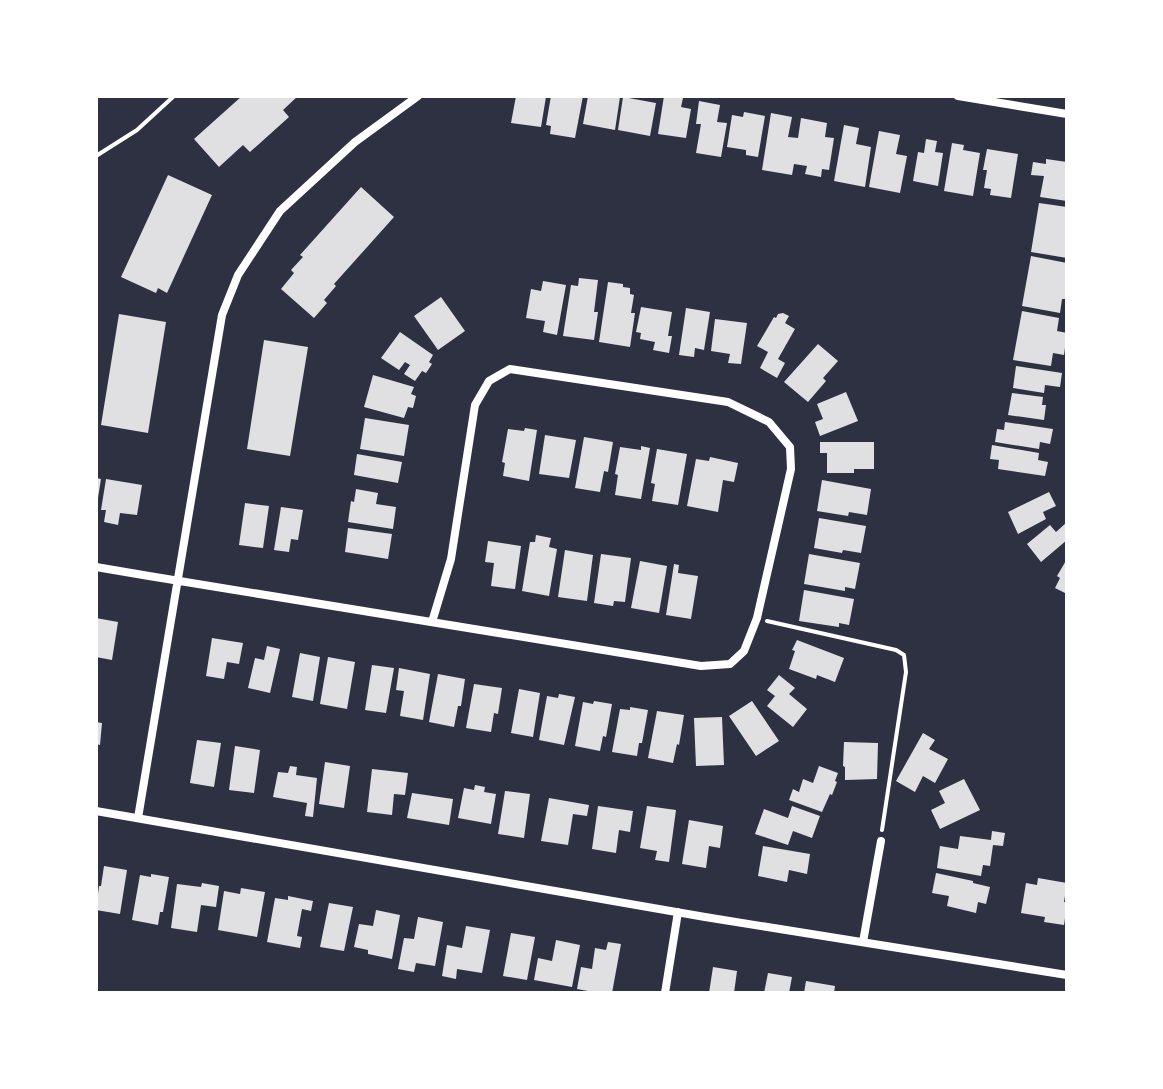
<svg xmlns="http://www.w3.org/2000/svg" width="1163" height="1089" font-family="Lato,sans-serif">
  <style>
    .building { fill: #e0e0e3 }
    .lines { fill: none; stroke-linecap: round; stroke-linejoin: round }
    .path { stroke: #fff; stroke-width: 4 }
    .minor { stroke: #fff; stroke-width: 8 }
  </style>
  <rect width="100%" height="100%" fill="#2d3142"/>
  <path class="building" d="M242,96H298L283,110L289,117L250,152L243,145L219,167L194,139Z
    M516,96L546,97L541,127L511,123Z
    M551,96H583L575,138L550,134L551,126L546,125Z
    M588,96L620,97L615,130L583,124Z
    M664,96L683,98L681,107L691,109L686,138L658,134Z
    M623,97L656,103L650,136L618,130Z
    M699,101L720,105L717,122L727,123L721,157L696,153L701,124H696Z
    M744,112L765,116L758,157L746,155V150L727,147L732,115L743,117Z
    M771,113L792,117L788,137L798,138L801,118L827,123L825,137L834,138L829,170L822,169L821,177L805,174L807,166L794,164L792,175L762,170Z
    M844,125L859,128L856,144L871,147L865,187L834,181Z
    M879,131L900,135L896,154L907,156L900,193L869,187Z
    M926,139L937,141L935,152L943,153L938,186L913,181L918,152L924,153Z
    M952,143L964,145L963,150L980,153L973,196L944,191Z
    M987,149L1018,154L1011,198L990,195L991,189L984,188L987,170H983Z
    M1046,159L1067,162V201L1040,197L1044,176L1031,175L1033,162L1046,164Z
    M168,175L212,195L167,293L158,288L156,293L121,277Z
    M361,187L394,217L334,284L336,286L324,300L327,303L314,318L281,289L294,273L291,270L303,257L300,255Z
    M1039,203L1067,207V258L1031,252Z
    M1031,256L1067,263V299H1062L1060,313L1022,306Z
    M579,278L598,280L594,312H598L594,340L563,336L571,285L578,286Z
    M543,281L566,285L557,335L543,332L545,321L526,318L531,289L541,291Z
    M608,282L623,284V287L630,288V294L634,295L631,313H635L630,347L599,342Z
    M441,297L465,331L438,350L414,316Z
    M641,307L672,312L668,336H672L669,353L653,350L655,342L640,339L641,333L636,332Z
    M686,308L710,312L704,350L695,348L694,357L679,355Z
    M1022,311L1059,318L1057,331L1067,333L1064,355L1053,353L1051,366L1013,360Z
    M783,313L789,316L785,323L795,329L778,359L785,363L777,378L760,368L768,352L757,346L774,317L776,318L778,314Z
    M119,314L166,322L148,433L101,425Z
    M715,319L747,323L741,364L728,363L730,354L711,351Z
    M400,332L433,355L429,362L432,364L426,373L422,371L415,381L404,374L410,365L405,362L399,370L381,358Z
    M264,340L308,347L290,456L247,449Z
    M818,344L838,361L823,378L826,381L808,402L784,382Z
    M1016,366L1062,373L1060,387L1045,385L1044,393L1013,388Z
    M373,375L414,387L411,394L416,396L413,408L408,407L404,418L364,407Z
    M846,392L858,421L820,436L815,422L823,419L817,404Z
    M1012,393L1043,397L1042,405H1046L1044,420L1008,415Z
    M365,418L409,425L404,456L360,449Z
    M1005,422L1053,429L1050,444L1040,442L1039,449L995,442L997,429L1004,430Z
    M525,428L537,430L529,481L503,476L505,463L502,462L508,429L524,431Z
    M545,435L576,440L569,478L539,474Z
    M584,437L613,442L608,472L604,471L600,492L575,488Z
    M820,442H874V469H854V473H827V453H820Z
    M992,445L1039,453L1038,460L1048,462L1045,476L998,469L999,460L990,459Z
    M641,446L650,448L641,499L615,495L618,475L615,474L620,447L641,450Z
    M657,449L687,454L678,505L652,501L655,484L651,483Z
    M357,454L402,462L398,483L354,475Z
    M710,457L738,463L734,482L723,480L718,512L687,506L696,459L709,461Z
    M96,478L101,479L98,498H96Z
    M106,479L142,485L137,515L120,513L118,525L104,522L106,510H101Z
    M822,480L871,489L867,515L849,512L848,516L817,511Z
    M356,489L378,493L376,504L396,507L393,529L348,522L351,501L354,502Z
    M1049,492L1056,506L1043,512L1046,519L1018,534L1008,512Z
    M245,503L269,506L263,548L239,545Z
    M281,507L303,510L298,540L291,539L289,552L274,550Z
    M819,518L866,526L861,553L843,550L842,553L814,548Z
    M1067,522V540L1041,562L1027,544L1050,525L1056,532Z
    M348,528L392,534L388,559L345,552Z
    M536,535L551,538L549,547L557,549L549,596L522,591L530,542H535Z
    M488,541L521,546L515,589L491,586L494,563L485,562Z
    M565,550L593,555L587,601L558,597Z
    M601,554L631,558L625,602L614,601L613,606L594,603Z
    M809,554L860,563L855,589L845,587V591L804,584Z
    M1067,559V594L1055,588L1060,578L1057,576Z
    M640,561L667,566L659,613L631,608Z
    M674,564L679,565L678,573L698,576L691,619L666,615Z
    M804,590L854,599L849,625L839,623V627L799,621Z
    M96,618L118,622L112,660L96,657Z
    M212,638L243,643L239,664L227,662L224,679L206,676Z
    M797,640L844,658L835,682L817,675L816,679L789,669L795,651L792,650Z
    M267,646L280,649L270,693L248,688L255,658L264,660Z
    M300,653L320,657L313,701L292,697Z
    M328,657L355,662L347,709L320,704Z
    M372,665L394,668L386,713L365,710Z
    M399,668L430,674L423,720L400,716L404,691L396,690Z
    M438,674L465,679L461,706H458L454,727L429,722Z
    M779,675L795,688L789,694L807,709L793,727L767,706L775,696L767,690Z
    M474,684L502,688L498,714L494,713L491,732L466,728Z
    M519,689L540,693L533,737L511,733Z
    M559,694L575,697L564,745L539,740L547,696L558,698Z
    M594,701L612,704L606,737L603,736L600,751L575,746L583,702L593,704Z
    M752,701L779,741L756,756L729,716Z
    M630,707L648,710L642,743H639L637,756L612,752L620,709L630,710Z
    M657,711L684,715L679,745L677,744L673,763L648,758Z
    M722,717L724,765L696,766L694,718Z
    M96,722L102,723L100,745L96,744Z
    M923,733L935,740L929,749L948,759L935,783L923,776L915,792L896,781Z
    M197,740L221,743L214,787L190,783Z
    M844,742L878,743L877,779L845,780V767L843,766Z
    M235,746L260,750L254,793L229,790Z
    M325,762L350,766L344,808L319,804Z
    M290,766L297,767L296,775L317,778L313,817L305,816L307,803L273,797L278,772L288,773Z
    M819,766L838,773L835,781L837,782L832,795L830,794L822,812L789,800L793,789L799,792L803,779L813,783Z
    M372,769L408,773L405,795L394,794L392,815L367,812Z
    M964,779L980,810L940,829L931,810L945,803L939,791Z
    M475,785L485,787L484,792L496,794L491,824L458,818L464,788L474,790Z
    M505,791L530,794L524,838L498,834Z
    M412,793L453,799L449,825L407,818Z
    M549,798L589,805L587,816L573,814L568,845L541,841Z
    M598,806L633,811L630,832L619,830L616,853L592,849Z
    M647,806L676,810L669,862L655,860L657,851L640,848Z
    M792,806L820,816L812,838L793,831L788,845L755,834L764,809L788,818Z
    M689,820L723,826L720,848L709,846L706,868L682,864Z
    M992,831L1005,833L1003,846L993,845L990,866L983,865L981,876L937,868L940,846L958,849L960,836L991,840Z
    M763,846L810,854L807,874L789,870L787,882L758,876Z
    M104,866L127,870L120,914L96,910L99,886H101Z
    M936,873L973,881V883L990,887L986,904L978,902L976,913L947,906L949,896L932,893Z
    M151,874L169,877L163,912H160L158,925L132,920L140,875L151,877Z
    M1038,878L1067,883L1064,902H1067V904L1064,925L1044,922L1045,917L1021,913L1026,883L1037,885Z
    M202,883L219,886L216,907L201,905L197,932L171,928L177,884L201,887Z
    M241,888L265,892L257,937L218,930L224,891L240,894Z
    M288,896L313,901L311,911L302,909L297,936L302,937L300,948L267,942L275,898L288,900Z
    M329,903L353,907L344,951L320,947Z
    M376,910L400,915L392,959L368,954V950L354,947L359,924L373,926Z
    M418,917L443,922L435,966L416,963L414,972L398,969L404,938L414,939Z
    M466,926L490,930L482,973L457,969L456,979L442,976L447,945L462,948Z
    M511,933L535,937L527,980L503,976Z
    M556,940L580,945L572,987L534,980L538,958L552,961Z
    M608,942L621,944L612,993H599L577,989L581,967L592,969L595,948L606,950Z
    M713,967L737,971L734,993H709Z
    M768,973L792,977L789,993H764Z
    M806,981L835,986L834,993H804Z"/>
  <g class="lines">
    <path class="path" d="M96,156L137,130L174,96
      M767,621L896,650L904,655L906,672L882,830"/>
    <path class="minor" d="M958,96L1067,114
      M96,567L149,576L701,666L730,664L744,651L757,618L791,469L790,447L769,422L728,402L510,369L489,381L475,405L451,559L432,622
      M96,811L705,917L1067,975
      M138,818L222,315L238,275L280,211L355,142L418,96
      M863,942L881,841
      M665,993L678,912"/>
  </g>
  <rect width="1163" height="1089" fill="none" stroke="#ffffff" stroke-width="196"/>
</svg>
